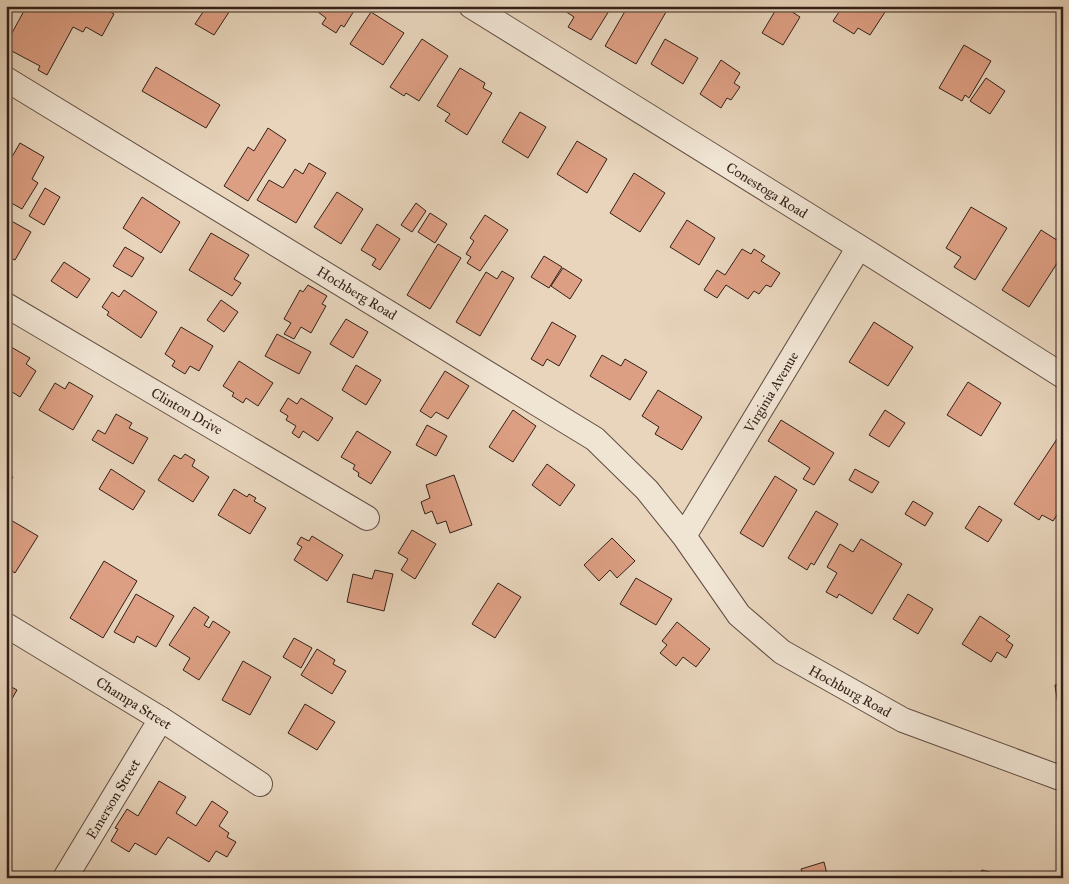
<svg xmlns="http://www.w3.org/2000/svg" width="1069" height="884" font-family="'IM FELL Great Primer',serif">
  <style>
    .building { fill: #dd9f83; stroke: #332019 }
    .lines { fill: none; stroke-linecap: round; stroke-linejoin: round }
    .street-casing { stroke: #604d42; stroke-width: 26 }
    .street { stroke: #f0e4d3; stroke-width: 24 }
    .labels { text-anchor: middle; stroke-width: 5; stroke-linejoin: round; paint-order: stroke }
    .street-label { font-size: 14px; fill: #332019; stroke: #f0e4d3 }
  </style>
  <rect width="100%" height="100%" fill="#e8d5bc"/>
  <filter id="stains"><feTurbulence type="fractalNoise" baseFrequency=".004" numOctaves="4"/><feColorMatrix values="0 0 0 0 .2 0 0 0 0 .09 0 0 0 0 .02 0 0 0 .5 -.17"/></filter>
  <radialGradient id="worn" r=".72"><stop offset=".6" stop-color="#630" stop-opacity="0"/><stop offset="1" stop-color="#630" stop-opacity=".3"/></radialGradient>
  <path class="building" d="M20,6H100L114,14L102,36L86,27L83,32L73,27L47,75L38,70L40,66L6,48V44L25,9Z
    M207,6H226L231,9L214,35L195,24Z
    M310,6H357L344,27L341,25L336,33L322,24L326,18Z
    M568,6H612L591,40L568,27L574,17L565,11Z
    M628,6H657L666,12L636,64L605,46Z
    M778,6H783L800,17L783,45L762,33Z
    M843,6H882L887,9L870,35L858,28L854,34L833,21Z
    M371,12L404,33L383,65L350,44Z
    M422,39L448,56L419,101L406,93L404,96L390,87Z
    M665,39L698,58L683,84L651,64Z
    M964,45L991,61L969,98L965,95L962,101L939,88Z
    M721,60L740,73L734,83L740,87L731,100L727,98L721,108L700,94Z
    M156,67L220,105L206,128L142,91Z
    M460,68L485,83L483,88L492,93L467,135L445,121L450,114L437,106Z
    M986,78L1005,91L990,114L970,101Z
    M520,112L546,127L528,158L502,142Z
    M268,128L286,140L248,201L224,186L248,147L254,151Z
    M577,141L607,159L587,193L557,174Z
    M20,143L44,157L32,179L38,183L22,209L6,200V167Z
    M309,163L326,173L296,223L257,200L269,180L283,188L295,169L303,174Z
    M634,173L665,193L640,232L610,213Z
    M45,188L60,197L44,225L29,216Z
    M337,192L363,209L341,244L314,227Z
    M142,197L180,222L161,253L123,228Z
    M416,203L426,211L412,232L401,225Z
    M971,207L1007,228L975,280L954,267L961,257L946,248Z
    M430,213L447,224L435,243L418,232Z
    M485,215L508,230L480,271L467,263L471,257L466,254L474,241L470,238Z
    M6,218L31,232L15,260L6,256Z
    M687,220L715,238L699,265L670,247Z
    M377,224L400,239L380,270L372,265L376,259L361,250Z
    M1041,230L1063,244V254L1029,307L1002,290Z
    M211,233L249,255L234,279L241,283L232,296L189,270Z
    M438,244L461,258L430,309L407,295Z
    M125,247L144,258L132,277L113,266Z
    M742,249L751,254L754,249L765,256L761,261L780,273L771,287L766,285L759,294L754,291L748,299L726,285L717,298L704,290L717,270L725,275Z
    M544,256L562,267L549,288L531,277Z
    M64,262L90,279L77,298L51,281Z
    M563,268L582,280L570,299L551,286Z
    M502,271L514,278L480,336L456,322L486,272L497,279Z
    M308,285L327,296L322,304L326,306L311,333L301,327L294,339L284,334L291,323L284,319L300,290L303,292Z
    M124,290L157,312L141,338L107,315L109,312L102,307L112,292L119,297Z
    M221,300L238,312L224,332L207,320Z
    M346,319L368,332L353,358L330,344Z
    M552,322L576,336L559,366L547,359L543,366L531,359Z
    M874,322L913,347L888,386L849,362Z
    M181,327L213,346L199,371L190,366L185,374L172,366L175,361L165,354Z
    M277,334L311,352L299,374L265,356Z
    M6,344L30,358L26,364L36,371L20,397L6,388Z
    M602,355L621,366L625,359L647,372L630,400L590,376Z
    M239,361L273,383L258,406L246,398L243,403L232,396L234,393L223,386Z
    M356,365L381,380L366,405L342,390Z
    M445,371L469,386L448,419L436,412L431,418L420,411Z
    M69,382L93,396L73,430L39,410L55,383L65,389Z
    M968,382L1001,403L981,436L947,415Z
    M658,390L702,417L682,450L655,434L659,427L642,416Z
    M288,398L297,404L301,398L333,418L318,441L303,431L299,438L292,433L296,426L286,420L288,416L280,411Z
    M513,410L536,426L513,462L489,447Z
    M885,410L905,423L889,447L869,435Z
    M116,414L132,423L129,428L148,438L133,464L92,440L98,430L105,434Z
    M781,420L834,453L814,485L803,479L810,468L768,441Z
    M427,425L447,436L436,456L416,445Z
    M357,431L391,452L371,484L358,476L359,473L353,469L355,465L341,457Z
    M1057,439L1063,443V506L1053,521L1042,515L1039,520L1014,504Z
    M185,454L195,460L192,466L209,477L193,502L158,480L174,455L181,459Z
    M547,464L575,485L560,506L532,485Z
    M111,469L145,491L133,510L99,489Z
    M855,469L879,482L872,493L849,480Z
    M6,473L13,477L6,488Z
    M454,475L472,525L450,533L446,521L437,524L432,511L425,514L421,502L430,498L426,485Z
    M775,476L797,490L763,547L740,533Z
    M234,489L247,497L249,494L256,498L254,501L266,508L250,534L218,515Z
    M913,501L933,513L925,526L905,514Z
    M979,506L1002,520L988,542L965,528Z
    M816,511L838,524L814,565L811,563L807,570L788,558Z
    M9,519L38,536L15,573L6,567V524Z
    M412,530L436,544L415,579L401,570L408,559L398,553Z
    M312,536L343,555L327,581L294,560L302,547L297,544L301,537L309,541Z
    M612,538L635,561L617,578L610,570L599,581L584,565Z
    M861,539L902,564L872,614L839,594L837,598L826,592L837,573L827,567L840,544L853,552Z
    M104,561L137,581L103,638L70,618Z
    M375,570L393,574L384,611L347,602L353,574L372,579Z
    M636,578L672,599L656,625L620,604Z
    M498,583L521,597L495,638L472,624Z
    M136,594L174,616L156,647L137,636L134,643L114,632Z
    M908,594L933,609L918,634L893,619Z
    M194,607L209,617L204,625L209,628L213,621L230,632L199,680L183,670L190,658L169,645Z
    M980,616L1010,636L1006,640L1013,645L1006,658L997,652L991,662L962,644Z
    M677,622L710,649L696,667L683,657L676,666L660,653L667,645L662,641Z
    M294,638L312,648L301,668L283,657Z
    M317,649L335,660L333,664L346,671L332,694L301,675Z
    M243,661L271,677L250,715L222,700Z
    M6,684L17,690L6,709Z
    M1063,684V712H1059L1055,685Z
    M305,704L335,722L317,750L288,733Z
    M159,781L186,797L176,813L196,826L212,801L228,812L219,826L229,833L227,837L236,842L227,857L216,851L209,862L168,837L156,855L135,843L129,852L111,841L118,829L115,828L127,809L138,816Z
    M824,862L828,878H804L801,869Z
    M982,870L1011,878H980Z
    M952,872V878H910V876Z"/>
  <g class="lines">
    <defs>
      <path id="street" d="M471,6L859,247L1063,376
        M6,79L595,439L647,490L684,536L739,615L782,652L903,720L1063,779
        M6,305L367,518
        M684,536L859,247
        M6,625L161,719L260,784
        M65,878L161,719"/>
    </defs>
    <use href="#street" class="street-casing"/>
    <use href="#street" class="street"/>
  </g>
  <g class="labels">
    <g class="street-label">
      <text transform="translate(767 190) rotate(32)" y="5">Conestoga Road</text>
      <text transform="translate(357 293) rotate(31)" y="5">Hochberg Road</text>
      <text transform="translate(771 392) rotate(-59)" y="5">Virginia Avenue</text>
      <text transform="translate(187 411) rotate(30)" y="5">Clinton Drive</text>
      <text transform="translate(850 691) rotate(29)" y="5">Hochburg Road</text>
      <text transform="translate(134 703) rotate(32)" y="5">Champa Street</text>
      <text transform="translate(113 799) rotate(-59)" y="5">Emerson Street</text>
    </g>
  </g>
  <rect width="1069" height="884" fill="none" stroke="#e8d5bc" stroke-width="25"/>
  <rect x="8" y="8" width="1054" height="869" fill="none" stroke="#332019" stroke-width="2.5"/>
  <rect x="12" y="12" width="1044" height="859" fill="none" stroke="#332019"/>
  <rect width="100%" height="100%" filter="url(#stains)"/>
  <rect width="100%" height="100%" fill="url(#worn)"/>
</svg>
